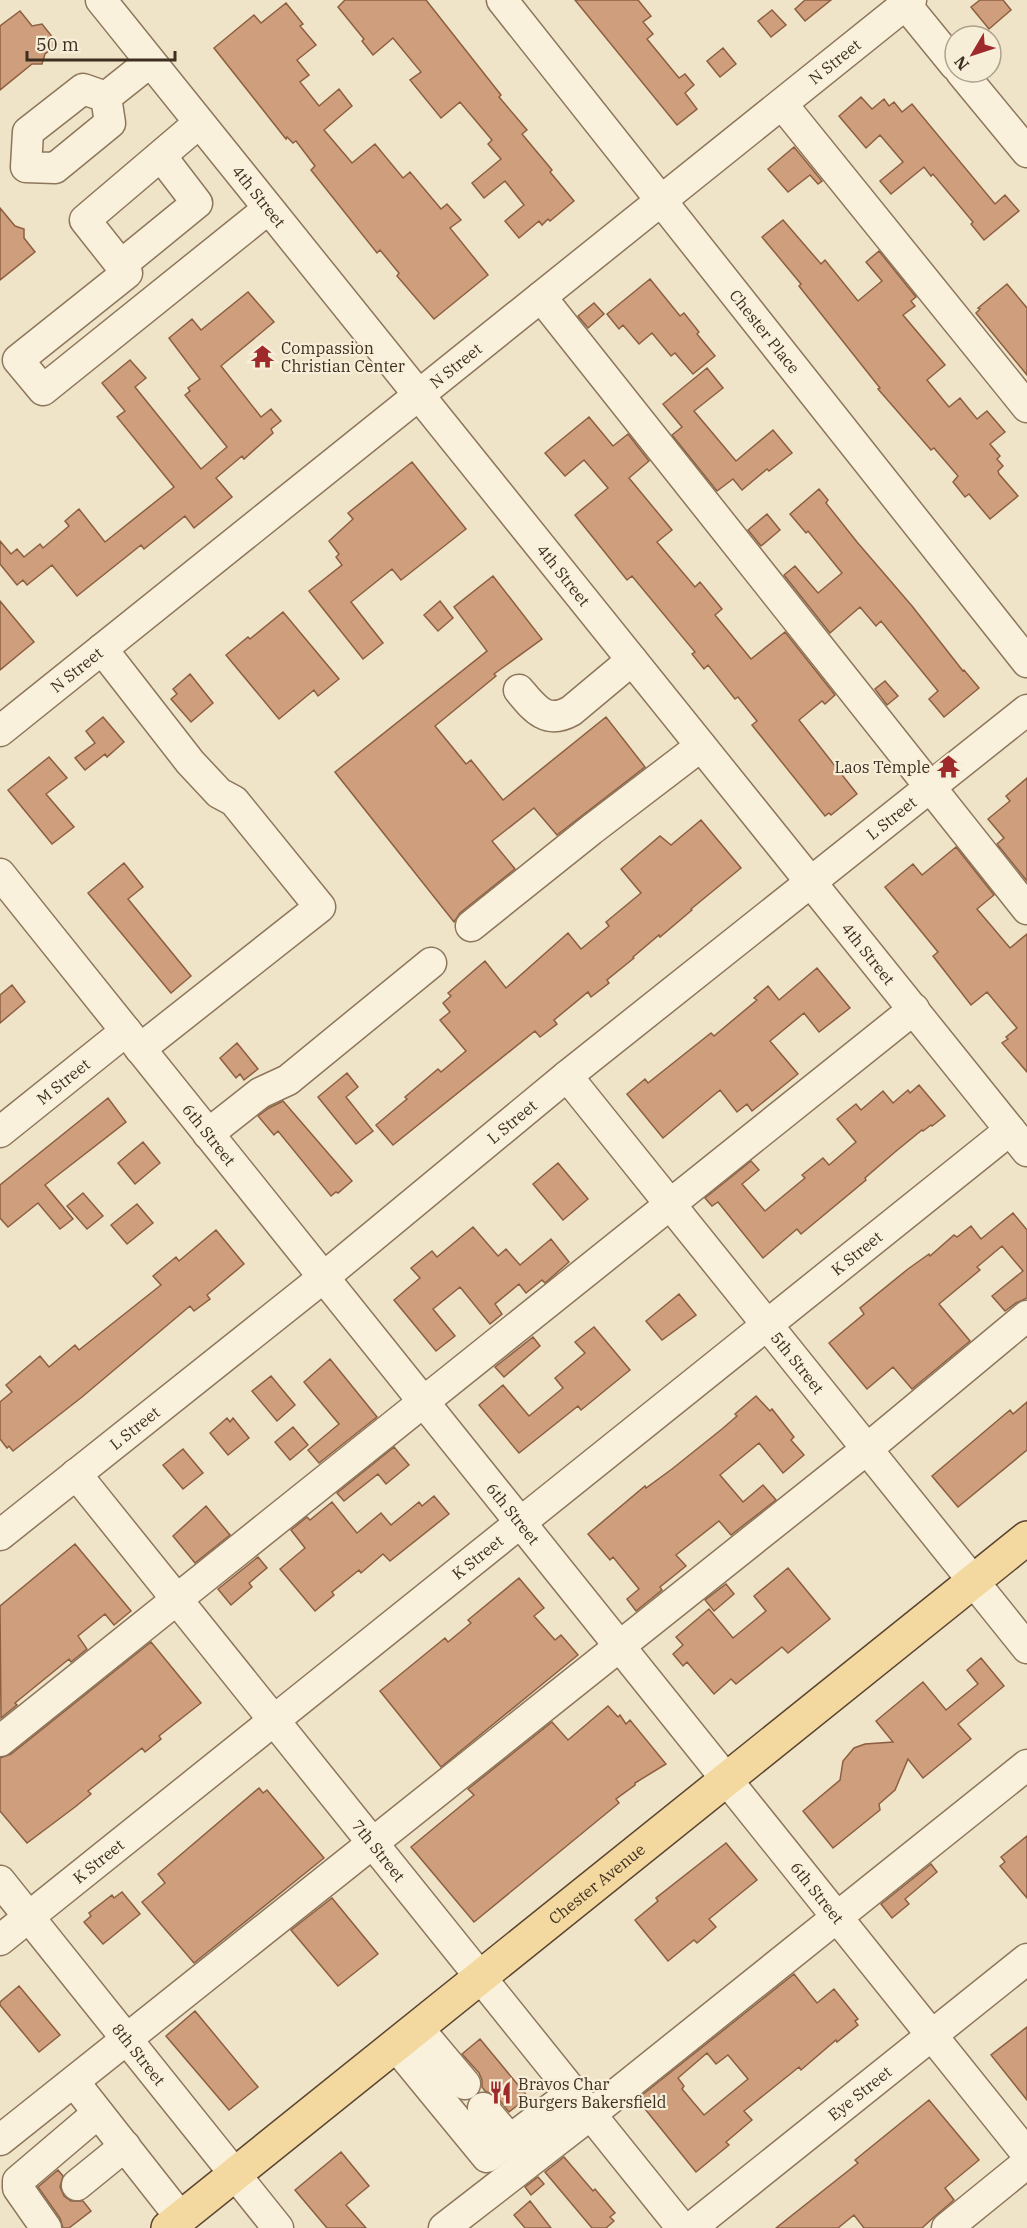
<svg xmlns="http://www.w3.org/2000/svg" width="1027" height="2228" font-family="'IBM Plex Serif',serif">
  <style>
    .building { fill: #cf9f7d; stroke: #8d5f41; stroke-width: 1.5; fill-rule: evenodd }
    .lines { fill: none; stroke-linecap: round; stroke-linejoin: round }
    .minor-casing { stroke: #8d765c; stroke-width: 33 }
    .major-casing { stroke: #5b4430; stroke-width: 36 }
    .minor { stroke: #faf1dc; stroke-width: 30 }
    .major { stroke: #f3d9a0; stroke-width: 33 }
    .labels { text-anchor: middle; stroke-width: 4.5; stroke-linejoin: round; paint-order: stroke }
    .street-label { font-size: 16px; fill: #3d2e20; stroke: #f7eed8 }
    .poi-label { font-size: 16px; fill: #3d2e20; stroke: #f7eed8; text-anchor: start }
  </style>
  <rect width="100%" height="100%" fill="#f0e4c8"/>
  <path class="building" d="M345,0H426L501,95L499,97L527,130L522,134L552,170L550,172L574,201L550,221L548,219L542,225L539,221L519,238L505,221L524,205L505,181L484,198L472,183L501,159L488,144L492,140L460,102L441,118L410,80L421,72L393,38L373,55L362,41L364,39L338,7Z
    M575,0H638L651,16L643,22L653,34L647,39L679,78L685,74L694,85L685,93L697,109L677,125Z
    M805,0H831L805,21L795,9Z
    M980,0H1003L1011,10L989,29L971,7Z
    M286,3L303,24L300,26L316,45L297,60L309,75L300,82L319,106L339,89L352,106L324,130L352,163L375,144L403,178L410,172L441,209L447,204L461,220L450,228L488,275L434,319L397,276L399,273L380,250L377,253L311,170L315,166L296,141L293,143L287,137L286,139L214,48L254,15L261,23Z
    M772,10L786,25L771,37L758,21Z
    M20,11L32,26L42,24L58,44L45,54L42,64H32L0,90V26Z
    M723,48L736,64L720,77L707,61Z
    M861,97L872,109L884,99L889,106L894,102L902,112L912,104L995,204L1005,195L1019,211L984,240L971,224L973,222L933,174L931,176L924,167L891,194L880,181L903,162L880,135L866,148L839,116Z
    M794,147L822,181L818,184L810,175L788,192L768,169Z
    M0,208L15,226L24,229V238L35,252L0,280Z
    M783,220L821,264L825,260L858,301L882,281L866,262L879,251L916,297L911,301L915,306L903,315L945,365L927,380L949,407L960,398L977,419L987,411L1005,432L990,444L1000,456L997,459L1003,466L998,471L999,474L1018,496L990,519L969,494L965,497L953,482L958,476L934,448L931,450L878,389L880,388L799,286L801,284L762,237Z
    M650,279L680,316L684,313L699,332L697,334L715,356L693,374L675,353L671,356L652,333L639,344L623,325L619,329L607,314Z
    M1007,284L1027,308V375L976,313L980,309L978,308Z
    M248,292L274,322L221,366L261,417L271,409L281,421L271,429L273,433L244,459L242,456L216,478L232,497L194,528L185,516L144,549L141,545L77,596L52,565L27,585L23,580L17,585L0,564V541L11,554L17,549L24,557L40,544L43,548L69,526L65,521L79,509L105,542L174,487L117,417L125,411L102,383L130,360L146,378L135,387L201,469L227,447L185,395L190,391L188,388L200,379L169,338L192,319L201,330Z
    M594,303L604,314L588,328L578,316Z
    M707,368L723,388L694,411L736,461L773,430L792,453L769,471L767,469L742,490L733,479L717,491L672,435L682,427L663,404Z
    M589,417L613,446L628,434L649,461L629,478L672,530L657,542L695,587L700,582L722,609L715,615L751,659L785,632L835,695L825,704L822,701L799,720L857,794L831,815L829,813L825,816L752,725L757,721L738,697L735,699L708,665L704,669L692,654L695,652L632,576L627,580L575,515L608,488L584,460L565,476L545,453Z
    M412,462L466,529L401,580L392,569L351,602L383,643L363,659L309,591L342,565L336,557L339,554L329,541L353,519L348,513Z
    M819,489L828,500L826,503L857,542L912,606L963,671L964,670L979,688L944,717L929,699L938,691L881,621L876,626L860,607L830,633L784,575L795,566L818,593L842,573L808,531L806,533L790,514Z
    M767,514L780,530L761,546L748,530Z
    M493,576L542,639L494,674L496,676L435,726L466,764L471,760L503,800L606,717L645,767L557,835L534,808L492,841L515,869L460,913L454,922L335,772L487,651L454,607Z
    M0,601L34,642L0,670Z
    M440,601L453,618L438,631L424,615Z
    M283,612L339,679L318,696L314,690L279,719L226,655L248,637L250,639Z
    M190,674L213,703L191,722L171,699L177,694L173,689Z
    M885,681L898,696L887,705L875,689Z
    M103,717L124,742L107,757L105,754L85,770L75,758L95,743L86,731Z
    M49,757L67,778L46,794L74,827L52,844L8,790Z
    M1027,778V881L997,844L1004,838L988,819L1010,801L1006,796Z
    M701,820L741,868L691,909L692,910L660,937L659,935L633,957L634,958L607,980L609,983L591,997L588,992L554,1020L557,1024L540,1037L535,1031L393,1145L376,1125L407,1099L405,1097L438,1069L441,1072L466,1051L440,1020L450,1012L443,1003L451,996L448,993L485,961L506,988L568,933L581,949L609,926L606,922L641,893L621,869L660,836L671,845Z
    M956,847L994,895L977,909L1010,948L1027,934V1072L1002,1043L1008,1039L1006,1037L1017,1028L987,992L971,1005L933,956L938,952L885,887L913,864L922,875Z
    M124,863L143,887L128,899L191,976L171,993L88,893Z
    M817,968L850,1008L819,1032L804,1013L770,1041L798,1074L752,1111L747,1104L737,1112L720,1090L663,1138L627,1094L645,1079L648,1083L711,1033L714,1036L757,1000L754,998L768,986L779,1000Z
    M12,985L25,1002L0,1023V995Z
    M237,1043L258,1069L244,1080L240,1074L236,1078L220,1058Z
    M347,1073L358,1087L346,1097L373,1131L356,1144L318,1097Z
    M919,1085L945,1116L932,1126L931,1125L923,1131L922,1130L895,1152L865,1178L866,1180L801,1234L797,1229L763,1258L718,1202L712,1206L705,1198L751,1161L759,1170L742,1184L765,1211L805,1178L802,1175L823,1158L829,1165L856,1142L837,1119L856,1104L861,1110L883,1091L893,1103L908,1090L910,1093Z
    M108,1098L126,1122L45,1185L73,1219L60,1229L38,1203L8,1227L0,1218V1185Z
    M283,1101L352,1181L338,1193L336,1192L331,1196L278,1131L274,1135L258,1116L269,1108Z
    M143,1142L160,1163L135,1184L118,1163Z
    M558,1163L588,1199L563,1220L533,1184Z
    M83,1193L103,1216L87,1229L67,1206Z
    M137,1204L153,1223L127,1244L111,1225Z
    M1013,1213L1027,1230V1298L1016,1303L1005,1311L992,1296L1023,1271L1002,1246L977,1267L980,1270L939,1304L970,1341L912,1389L893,1367L867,1389L829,1343L864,1314L860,1308L908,1269L929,1254L930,1256L954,1235L957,1237L971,1226L981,1239Z
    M473,1227L498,1256L506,1249L520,1265L551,1239L569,1262L545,1283L542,1280L526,1293L519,1284L495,1304L502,1314L490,1324L460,1287L433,1309L455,1336L436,1351L394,1300L420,1278L411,1268L432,1251L437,1257Z
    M216,1230L244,1264L207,1295L210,1299L194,1311L190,1306L82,1397L13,1451L9,1446L7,1448L0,1439V1402L12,1392L6,1385L40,1356L49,1367L75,1345L79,1350L161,1285L153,1276L176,1257L179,1261Z
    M679,1294L696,1315L662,1340L646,1321Z
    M594,1327L630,1370L581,1410L578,1406L519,1453L479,1405L503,1385L529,1416L563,1388L555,1378L585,1353L575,1342Z
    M533,1337L540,1346L504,1377L495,1367Z
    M330,1359L377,1417L319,1463L308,1450L339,1424L304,1382Z
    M271,1376L295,1405L277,1421L252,1391Z
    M756,1396L770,1411L772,1409L794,1437L791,1440L804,1455L783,1473L759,1443L720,1475L743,1502L763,1485L776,1500L731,1535L719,1521L676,1555L686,1566L660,1587L662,1590L636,1611L627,1599L639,1589L613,1557L610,1560L588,1534L645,1486L646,1488L672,1469L722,1429L737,1416L735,1414Z
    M1027,1402V1450L958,1507L932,1476L1010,1410L1013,1414Z
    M227,1418L230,1422L233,1418L249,1438L228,1455L210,1433Z
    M293,1427L308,1445L290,1460L275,1442Z
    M394,1447L409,1465L386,1484L378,1474L344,1501L337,1493Z
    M183,1449L203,1473L183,1489L163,1465Z
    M434,1496L449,1514L390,1561L383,1554L361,1573L359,1570L332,1592L334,1595L315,1611L280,1569L305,1548L291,1530L307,1517L310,1520L332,1502L357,1533L381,1513L391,1525L419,1502L422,1506Z
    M206,1506L230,1535L195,1563L173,1536Z
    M75,1544L131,1611L114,1625L105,1614L78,1636L87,1649L71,1662L69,1659L15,1703L17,1705L1,1718L0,1606Z
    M258,1557L267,1568L249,1583L252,1587L231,1605L218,1589Z
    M788,1568L830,1619L788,1653L782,1647L736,1684L731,1679L714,1694L687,1662L683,1666L673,1654L683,1645L676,1637L709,1609L733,1638L766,1611L754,1596Z
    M519,1578L544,1608L534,1616L555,1640L561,1635L578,1655L441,1767L380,1691L445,1638L448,1642L471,1623L468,1620Z
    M726,1584L734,1594L714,1611L705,1600Z
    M151,1642L201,1703L159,1736L161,1739L145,1752L142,1748L88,1791L91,1794L75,1807L27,1843L0,1811V1758L11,1754Z
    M981,1658L1004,1686L958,1724L971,1739L923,1778L908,1759L895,1790L879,1804L880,1810L833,1848L803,1811L840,1780L843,1761L854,1748L865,1744L893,1742L876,1721L923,1682L946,1710L978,1684L967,1670Z
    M608,1706L618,1717L620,1715L626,1724L630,1720L666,1764L635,1783V1785L616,1799L619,1803L474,1922L411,1847L474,1795L468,1789L552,1722L568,1740Z
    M259,1788L263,1793L267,1790L324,1858L194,1963L142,1902L165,1883L158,1874Z
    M1027,1836V1898L1000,1866L1005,1862L1001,1857Z
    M726,1843L757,1880L709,1919L716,1927L697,1943L694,1940L668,1961L635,1920L658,1901L656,1898Z
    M931,1864L937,1872L905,1899L909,1904L892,1918L881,1904Z
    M122,1892L140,1914L103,1944L84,1922L91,1916L89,1913L112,1895L114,1898Z
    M332,1898L378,1954L338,1986L291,1930Z
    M794,1974L817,2003L834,1989L858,2019L855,2021L858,2025L837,2042L836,2040L801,2070L799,2067L744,2111L752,2120L726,2142L729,2145L696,2172L637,2099ZM707,2053L716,2064L728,2055L748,2079L704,2115L682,2089L684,2086L678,2078Z
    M19,1986L60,2035L39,2052L0,2005V2002Z
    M195,2011L258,2087L229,2110L166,2036Z
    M1027,2027V2100L991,2055Z
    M480,2039L528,2097L509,2112L496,2096L485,2091L482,2087V2080L479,2073L462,2054Z
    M929,2100L979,2160L945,2188L954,2200L933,2218L922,2228H864L854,2215L838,2228H776L858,2163L855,2160Z
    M341,2152L369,2186L346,2205L366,2228H327L295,2190Z
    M564,2157L593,2191L595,2189L615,2213L610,2217L614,2221L606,2228H592L545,2172Z
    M58,2170L63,2176L60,2187L64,2196L71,2201H83L91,2211L69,2228H63L60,2218L38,2187Z
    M538,2177L544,2184L531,2195L525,2187Z
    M530,2201L551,2228H525L514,2215Z"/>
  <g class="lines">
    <defs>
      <g id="minor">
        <path id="s1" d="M101,0L1027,1151"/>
        <path id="s2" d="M502,0L1027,662"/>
        <path d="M902,0L955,65"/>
        <path d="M961,72L1027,152"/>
        <path d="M106,97L110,123L55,168L26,167L28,132L83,89L106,97L150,62"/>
        <path d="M782,104L1027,407"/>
        <path d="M199,123L85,220L127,273L18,360L43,390L268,209"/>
        <path d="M121,265L197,203L161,156"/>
        <path d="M541,297L1027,909"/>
        <path d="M102,649L190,762L219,793L234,801L320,907L140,1049"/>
        <path d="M519,690C534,708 546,725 571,711L632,660"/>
        <path id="s3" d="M0,731L911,0"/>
        <path id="s4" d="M0,874L1027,2154"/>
        <path d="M471,926L591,830L701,746"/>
        <path id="s5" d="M567,1076L1027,1648"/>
        <path id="s6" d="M0,1132L126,1031"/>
        <path d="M208,1134L260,1093L288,1080L431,963"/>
        <path id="s7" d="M76,1474L682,2228"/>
        <path id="s8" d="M0,1535L324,1277L567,1076L1027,710"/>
        <path d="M0,1741L914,1009"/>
        <path id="s9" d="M0,1881L278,2228"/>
        <path id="s10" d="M0,1940L1010,1130"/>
        <path d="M418,2028L465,2084"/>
        <path d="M395,2045L487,2157L572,2093"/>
        <path d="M74,2082L181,2218"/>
        <path d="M483,2108L510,2140"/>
        <path d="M0,2140L867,1449L1027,1316"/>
        <path d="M77,2185L125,2146"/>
        <path d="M46,2228L18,2188V2181L98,2113"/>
        <path d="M444,2228L590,2115L1027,1765"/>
        <path id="s11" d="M691,2228L1027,1959"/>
        <path d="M947,2228L1027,2163"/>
      </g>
      <g id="major">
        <path id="s12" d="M168,2228L1027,1538"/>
      </g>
    </defs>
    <use href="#minor" class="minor-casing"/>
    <use href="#major" class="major-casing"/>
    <use href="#minor" class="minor"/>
    <use href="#major" class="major"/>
  </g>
  <defs>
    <symbol id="temple-bare" viewBox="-9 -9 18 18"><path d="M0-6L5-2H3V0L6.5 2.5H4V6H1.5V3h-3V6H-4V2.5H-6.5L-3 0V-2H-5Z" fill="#9e2a2b" stroke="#f7eed8" stroke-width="2.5" paint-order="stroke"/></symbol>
    <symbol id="restaurant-bare" viewBox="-9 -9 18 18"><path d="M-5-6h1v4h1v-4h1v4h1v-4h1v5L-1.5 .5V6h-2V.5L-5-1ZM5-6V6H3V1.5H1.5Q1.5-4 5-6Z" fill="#9e2a2b" stroke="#f7eed8" stroke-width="2.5" paint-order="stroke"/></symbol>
  </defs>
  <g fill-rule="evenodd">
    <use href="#temple-bare" x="246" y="340" width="33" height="33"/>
    <use href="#temple-bare" x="932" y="750" width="33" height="33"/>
    <use href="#restaurant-bare" x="484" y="2076" width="33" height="33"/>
  </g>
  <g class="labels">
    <g class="street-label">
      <text dy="6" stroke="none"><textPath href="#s3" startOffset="1070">N Street</textPath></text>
      <text dy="6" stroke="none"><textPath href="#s1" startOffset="252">4th Street</textPath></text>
      <text dy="6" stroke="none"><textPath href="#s2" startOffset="423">Chester Place</textPath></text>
      <text dy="6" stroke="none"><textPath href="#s3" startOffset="584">N Street</textPath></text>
      <text dy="6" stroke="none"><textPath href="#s1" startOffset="738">4th Street</textPath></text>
      <text dy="6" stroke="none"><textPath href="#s3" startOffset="98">N Street</textPath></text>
      <text dy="6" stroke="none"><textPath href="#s8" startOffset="1144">L Street</textPath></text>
      <text dy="6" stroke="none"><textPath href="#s1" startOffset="1224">4th Street</textPath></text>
      <text dy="6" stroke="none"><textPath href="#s6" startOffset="81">M Street</textPath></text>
      <text dy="6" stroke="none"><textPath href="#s8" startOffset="658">L Street</textPath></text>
      <text dy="6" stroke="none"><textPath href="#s4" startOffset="334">6th Street</textPath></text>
      <text dy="6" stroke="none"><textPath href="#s10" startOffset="1098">K Street</textPath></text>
      <text dy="6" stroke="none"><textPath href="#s5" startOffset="368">5th Street</textPath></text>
      <text dy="6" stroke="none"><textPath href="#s8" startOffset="172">L Street</textPath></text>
      <text dy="6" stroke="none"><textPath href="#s4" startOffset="820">6th Street</textPath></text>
      <text dy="6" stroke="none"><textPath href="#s10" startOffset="612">K Street</textPath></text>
      <text dy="6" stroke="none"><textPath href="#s7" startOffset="483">7th Street</textPath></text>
      <text dy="6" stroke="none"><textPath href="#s10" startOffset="126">K Street</textPath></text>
      <text dy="6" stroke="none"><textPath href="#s12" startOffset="550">Chester Avenue</textPath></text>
      <text dy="6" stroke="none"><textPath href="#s4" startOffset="1306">6th Street</textPath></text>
      <text dy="6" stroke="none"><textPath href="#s9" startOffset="222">8th Street</textPath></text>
      <text dy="6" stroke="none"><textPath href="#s11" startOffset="216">Eye Street</textPath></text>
    </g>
    <g class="poi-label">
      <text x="281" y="354">Compassion<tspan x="281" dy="18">Christian Center</tspan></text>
      <text x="930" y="773" text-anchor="end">Laos Temple</text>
      <text x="518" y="2090">Bravos Char<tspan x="518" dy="18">Burgers Bakersfield</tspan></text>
    </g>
  </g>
  <g transform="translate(973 54) rotate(231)"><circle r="28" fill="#f7eed8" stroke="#ada18e" stroke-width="1.5"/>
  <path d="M0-4.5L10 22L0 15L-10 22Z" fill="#9e2a2b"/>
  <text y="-9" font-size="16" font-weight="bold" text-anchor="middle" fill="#3d2e20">N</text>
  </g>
  <path d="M27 51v9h148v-9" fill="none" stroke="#3d2e20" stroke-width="3"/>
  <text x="36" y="51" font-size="18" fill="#3d2e20" stroke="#f7eed8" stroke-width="4.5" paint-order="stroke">50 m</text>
</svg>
